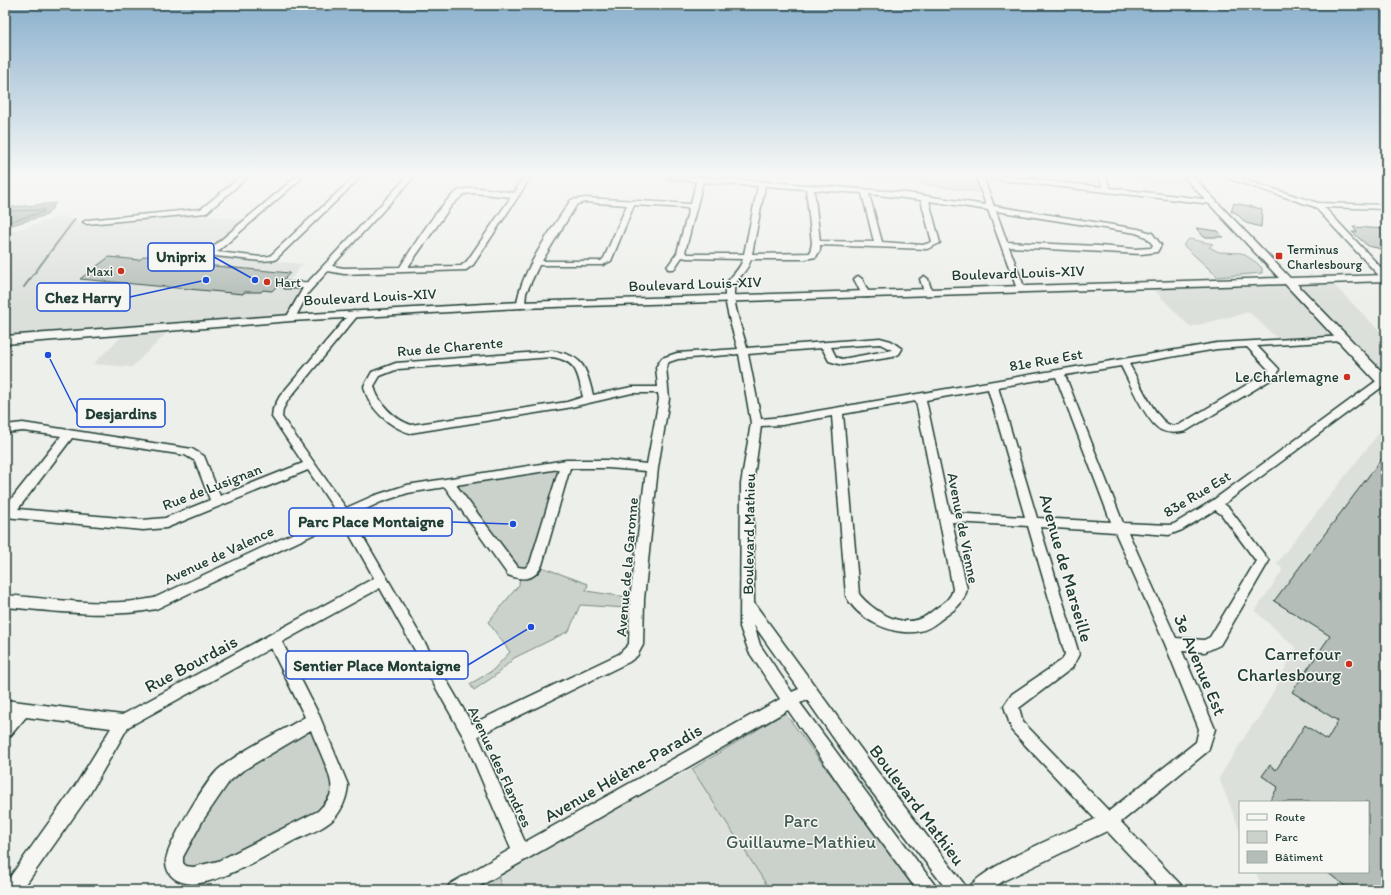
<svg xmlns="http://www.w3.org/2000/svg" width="1391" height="895" font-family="Itim,sans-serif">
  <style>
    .built { fill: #dce0db }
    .green { fill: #cbd2cc; stroke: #758880 }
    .water { fill: #9faaa4; stroke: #6c7e77 }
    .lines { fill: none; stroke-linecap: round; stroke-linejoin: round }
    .shore { stroke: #526961; stroke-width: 1 }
    .stream { stroke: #6c7e77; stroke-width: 2 }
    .building { fill: #b4bdb8; stroke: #1f3d34 }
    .minor-casing { stroke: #1f3d34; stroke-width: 3 }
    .major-casing { stroke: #1f3d34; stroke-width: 3 }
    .minor { fill: #f6f6f2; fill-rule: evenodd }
    .major { fill: #f6f6f2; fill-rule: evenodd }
    .poi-dot { fill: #c8321e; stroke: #f6f6f2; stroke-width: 1.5 }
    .labels { text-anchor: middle; stroke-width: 3; stroke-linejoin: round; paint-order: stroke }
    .far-poi-label { font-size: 13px; fill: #1f3d34; stroke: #f6f6f2; text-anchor: start }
    .street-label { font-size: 15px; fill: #1f3d34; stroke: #f6f6f2 }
    .poi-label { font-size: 15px; fill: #1f3d34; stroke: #f6f6f2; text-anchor: end }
    .near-street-label { font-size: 18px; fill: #1f3d34; stroke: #f6f6f2 }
    .near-poi-label { font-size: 18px; fill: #1f3d34; stroke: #f6f6f2; text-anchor: end }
    .near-park-label { font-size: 18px; fill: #415b52; stroke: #f6f6f2 }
    .leader { fill: none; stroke: #1d4ed8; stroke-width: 1.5 }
    .callout-dot { fill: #1d4ed8; stroke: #f6f6f2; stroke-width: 1.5 }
    .callout { fill: #f6f6f2; stroke: #1d4ed8; stroke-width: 1.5 }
    .callout-label { font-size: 16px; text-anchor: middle; font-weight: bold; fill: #1f3d34 }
  </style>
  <rect width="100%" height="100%" fill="#edefea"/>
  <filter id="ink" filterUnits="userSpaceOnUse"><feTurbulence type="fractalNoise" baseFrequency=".025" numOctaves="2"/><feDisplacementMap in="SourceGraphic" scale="8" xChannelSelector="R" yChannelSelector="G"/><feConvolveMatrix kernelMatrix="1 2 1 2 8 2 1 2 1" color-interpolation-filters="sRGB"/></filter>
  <g filter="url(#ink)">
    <path class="built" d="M1130,177H1188L1200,189L1132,181Z
      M191,215L250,220L212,252L271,261L303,264L286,285H311L291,318L172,328L132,367L93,364L126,332L5,340V233L63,216L83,225Z
      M1330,281L1386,337V384L1343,338L1282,343L1249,312L1190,327L1149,285Z
      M1386,424V890H1263L1256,872H1368V802H1240V831L1219,778L1252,725L1258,720L1296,648L1255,611L1282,571L1281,567L1276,564Z
      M692,769L770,890H503L495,868Z"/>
    <path class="green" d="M836,177H979L985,193L883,178Z
      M1189,239L1213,244L1209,247L1219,252L1242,253L1257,263L1262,268V273L1218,277L1183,245Z
      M566,464L536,565L588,584L586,591L627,597L626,608L580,605L569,631L514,658L496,675L474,690L470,684L492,671L510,652L488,622L519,585L520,574L449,484Z
      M785,713L916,890H770L692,769Z
      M314,720L340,785L332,809L190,875L175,855L218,782Z
      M495,868L503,890H457Z"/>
    <path class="water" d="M56,203L47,215L5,227V214L10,207Z"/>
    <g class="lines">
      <path class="shore" d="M5,216L13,211L44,210L43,212L5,223"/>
      <path class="stream" d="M24,287L75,219"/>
    </g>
    <path class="building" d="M1234,203L1262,209L1261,227L1246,223L1235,212H1231Z
      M1353,227L1386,229V250L1368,246L1352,232H1357Z
      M1196,228L1218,231L1224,237H1204Z
      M145,256L154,257L150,260L290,273L272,291L263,290L261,292H244L243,294L80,279L109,257L139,260Z
      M1386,453V890H1350L1327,872H1368V802H1269L1278,787L1262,776L1270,765L1276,770L1305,725L1327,740L1338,721L1292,692L1330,636L1274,601Z"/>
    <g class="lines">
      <defs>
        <path id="minor" d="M240,177H248L206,213L87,224L83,222L87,220L201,209Z
          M296,177H303L217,252L261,257L270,256L354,177H361L275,260L261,261L215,256L209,254V250Z
          M407,177H414L332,266L344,268L400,267C411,250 444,195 461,190C478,185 497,191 514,193L524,177H531L473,265L466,270L344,274L328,271L309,292L294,320H288L286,318L303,288H285L281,285L282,283L308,282ZM474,193L511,197L467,261L461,266L408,267L451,206L464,194Z
          M667,177H701L900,192L986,205L976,177H983L994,206L1138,229L1152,233L1161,245L1157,252L1141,254L1009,247L1025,289L1021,292L1017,289L988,210L929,201L940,243L927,249L820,245V250L816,257L805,259H751C748,271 739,275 735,286C730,298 744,335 747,348L880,338L891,341L902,349L899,354L893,357L842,365L829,361L822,348L748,354L761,419L782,417L1217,343L1346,336L1348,338L1343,341L1257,346L1279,369L1277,376L1186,431C1178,433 1169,434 1161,430C1146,422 1129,381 1121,366L1065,375L1123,523L1169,525L1174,524L1212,501L1379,379H1386V384L1224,504L1229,508L1269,561L1220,645L1205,652L1182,651L1215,729L1208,751L1121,822L1180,884L1183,890H1162L1107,831L1003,881L991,890H968C977,868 1070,831 1095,819L1012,731L1004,706L1012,694L1062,660L1065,654L1028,526L952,522L967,589C964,602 957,608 947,615C938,621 931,629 920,631C894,637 858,620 846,596L832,416L782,425L761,426L753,484L754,603L877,771L964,884L967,890H947L865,783L807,700L800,703L934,884L937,890H917L848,797L788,710L473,890H447L450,884L511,849L464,738L380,588L282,642L319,715L348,785C347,798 341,814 330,822C320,830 306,835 295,840C270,853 213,889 186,883C175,881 167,875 166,863C164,849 207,779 219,769C244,748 277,734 305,717L271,648L128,727L89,795L22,890H5V884L77,783L111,728L26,717L10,736L5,738V719L9,714H5V700L122,715L374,578L342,521L156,609C106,619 56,611 5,607V595C55,599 105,608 154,598L337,513L308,470L166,528L143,530L5,517V507L61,436L23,431L5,433V425L23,423L192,449L204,456L220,496L303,463L272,417L273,409L280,396L351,312L354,311L359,314L288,400L283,409L282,417L346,508L373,496L407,485L566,460H608L647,464L659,399L658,393H632L567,408L410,433C389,427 368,408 364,386L372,372L396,363L552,351C583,355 586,367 593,395L632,387H658L656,367L662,358L677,353L738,349C734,335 721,296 726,285C731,275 740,270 743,259L687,258L682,257L674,269H668L667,267L677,253L689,208L634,205L611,261L603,265H539L526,293L525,305L521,308L517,305C519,274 553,227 571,200L585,198L691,204L696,181L670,179ZM703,182L758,186L744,254H688L685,252ZM765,186L806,189L812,243L810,253L752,254ZM814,190L862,193L874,242L820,241ZM869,194L921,200L932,242L923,245L882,242ZM585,202L627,205L604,258L601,261H542L577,204ZM996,211L1136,233L1146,237L1153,245L1151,248L1134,249L1099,246L1007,242ZM880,344L892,350L842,359L836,357L831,347ZM1247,347L1269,370L1268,372L1179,425C1176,425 1173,426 1170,425C1156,421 1137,377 1129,364L1217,349ZM739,354L751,423L741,484L740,627L749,652L780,699L525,842L478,736L629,662L637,656L643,645L644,599L658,468L669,399L666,367L669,362L678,359ZM552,357C578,361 578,375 583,397L567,402L411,425C394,419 378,403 374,386L380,376L398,369ZM1056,377L1111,522L1037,518L998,387ZM988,389L1025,517L950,513L926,400ZM916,401L953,589C951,598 945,602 938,607C932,611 926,617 920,619C898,627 872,610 859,594L843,414ZM72,438L185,455L195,461L210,500L165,518L143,520L18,509ZM570,468H608L646,471L630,599L629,644L619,654L472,724L351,516L381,502L408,493L445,487L508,575C523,581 535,580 542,565ZM559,469L530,563L525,568L518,567L456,485ZM1215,510L1221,514L1256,561L1210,637L1204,640L1176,638L1128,532L1169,535L1182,530ZM1040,527L1115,532L1165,644L1199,729L1196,742L1109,811L1023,722L1019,708L1072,668L1079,654ZM754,625L799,689L792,692L760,645ZM311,730C316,745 335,779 331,793C329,800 323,806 318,811L218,861L193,867L186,866L183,863V857L203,820L229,782L242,771Z
          M988,177H1012L1103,187L1099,177H1106L1110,188L1212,200L1216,202L1212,204L991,179Z
          M1224,177H1235L1318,203L1386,205V209L1324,207L1386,273V281L1383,280L1315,207Z
          M858,276L862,279L870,295L869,297H863L854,279Z
          M924,276L928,279L932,292L931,294H925L924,292L920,279Z
          M5,303L10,305L8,309L5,310Z"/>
        <path id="major" d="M1184,177H1193L1290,278L1386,275V281L1297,284L1386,376V388L1381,387L1285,284L521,308L291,321L5,344V336L291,315L521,302L1279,278Z"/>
      </defs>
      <use href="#minor" class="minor-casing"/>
      <use href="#major" class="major-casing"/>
      <use href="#minor" class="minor"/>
      <use href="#major" class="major"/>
    </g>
  </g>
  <linearGradient id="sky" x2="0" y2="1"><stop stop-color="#8bb0cd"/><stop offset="0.58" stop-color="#f7f8f6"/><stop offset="1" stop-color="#f7f8f6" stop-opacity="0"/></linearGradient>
  <rect width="1391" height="303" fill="url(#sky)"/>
  <g class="poi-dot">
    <rect x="1275" y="252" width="8" height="8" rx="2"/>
    <circle cx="121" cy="271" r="4"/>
    <circle cx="267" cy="282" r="4"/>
    <circle cx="1347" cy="377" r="4"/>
    <circle cx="1349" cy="664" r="4"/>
  </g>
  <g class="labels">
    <g class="far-poi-label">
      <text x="1287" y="254">Terminus<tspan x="1287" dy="15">Charlesbourg</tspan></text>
      <text x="113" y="276" text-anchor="end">Maxi</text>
      <text x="275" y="287">Hart</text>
    </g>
    <g class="street-label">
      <text transform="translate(1018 273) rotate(-2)" y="5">Boulevard Louis-XIV</text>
      <text transform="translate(695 284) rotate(-2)" y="5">Boulevard Louis-XIV</text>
      <text transform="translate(370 297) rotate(-3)" y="5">Boulevard Louis-XIV</text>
      <text transform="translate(450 347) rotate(-5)" y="5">Rue de Charente</text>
      <text transform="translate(1046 360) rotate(-10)" y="5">81e Rue Est</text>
      <text transform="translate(212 487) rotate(-21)" y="5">Rue de Lusignan</text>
      <text transform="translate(1197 494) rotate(-31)" y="5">83e Rue Est</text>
      <text transform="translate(963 528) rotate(79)" y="5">Avenue de Vienne</text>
      <text transform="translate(749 534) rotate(-89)" y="5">Boulevard Mathieu</text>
      <text transform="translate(219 555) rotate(-25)" y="5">Avenue de Valence</text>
      <text transform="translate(627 567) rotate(-85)" y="5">Avenue de la Garonne</text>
      <text transform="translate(500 767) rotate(65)" y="5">Avenue des Flandres</text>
    </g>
    <g class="poi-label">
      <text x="1339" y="382">Le Charlemagne</text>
    </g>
    <g class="near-street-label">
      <text transform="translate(1066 568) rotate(74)" y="6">Avenue de Marseille</text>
      <text transform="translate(191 664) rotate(-28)" y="6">Rue Bourdais</text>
      <text transform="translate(1200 665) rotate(67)" y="6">3e Avenue Est</text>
      <text transform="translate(623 773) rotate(-30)" y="6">Avenue Hélène-Paradis</text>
      <text transform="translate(917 805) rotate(53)" y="6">Boulevard Mathieu</text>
    </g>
    <g class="near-poi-label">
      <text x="1341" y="660">Carrefour<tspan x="1341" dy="21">Charlesbourg</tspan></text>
    </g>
    <g class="near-park-label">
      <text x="801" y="827">Parc<tspan x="801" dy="21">Guillaume-Mathieu</tspan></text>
    </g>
  </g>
  <path class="leader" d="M255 280L214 257M206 280L130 297M48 355L77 413M513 524L452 522M531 627L468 665"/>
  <g class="callout-dot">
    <circle cx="255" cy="280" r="4"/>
    <circle cx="206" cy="280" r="4"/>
    <circle cx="48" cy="355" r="4"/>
    <circle cx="513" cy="524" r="4"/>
    <circle cx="531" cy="627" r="4"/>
  </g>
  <g class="callout">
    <rect x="148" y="243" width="66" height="28" rx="4"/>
    <rect x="37" y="283" width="93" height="28" rx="4"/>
    <rect x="77" y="399" width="88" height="28" rx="4"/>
    <rect x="289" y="508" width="163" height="28" rx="4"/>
    <rect x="286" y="651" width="182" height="28" rx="4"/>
  </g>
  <g class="callout-label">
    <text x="181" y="262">Uniprix</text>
    <text x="83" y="303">Chez Harry</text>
    <text x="121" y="419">Desjardins</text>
    <text x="371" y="527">Parc Place Montaigne</text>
    <text x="377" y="671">Sentier Place Montaigne</text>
  </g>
  <rect width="1391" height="895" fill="none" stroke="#f6f6f2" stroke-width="20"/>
  <rect x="10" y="10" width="1371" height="875" fill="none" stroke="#1f3d34" stroke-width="1.5" filter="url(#ink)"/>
  <rect x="1239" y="801" width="130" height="72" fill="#f6f6f2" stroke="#a0aca6"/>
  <rect x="1247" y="814" width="20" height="6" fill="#f6f6f2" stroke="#a0aca6"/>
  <text x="1275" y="821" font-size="12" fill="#1f3d34">Route</text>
  <rect x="1247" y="831" width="20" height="12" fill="#cbd2cc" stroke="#a0aca6"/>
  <text x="1275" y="841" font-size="12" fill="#1f3d34">Parc</text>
  <rect x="1247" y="851" width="20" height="12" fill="#b4bdb8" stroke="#a0aca6"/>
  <text x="1275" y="861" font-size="12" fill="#1f3d34">Bâtiment</text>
</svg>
